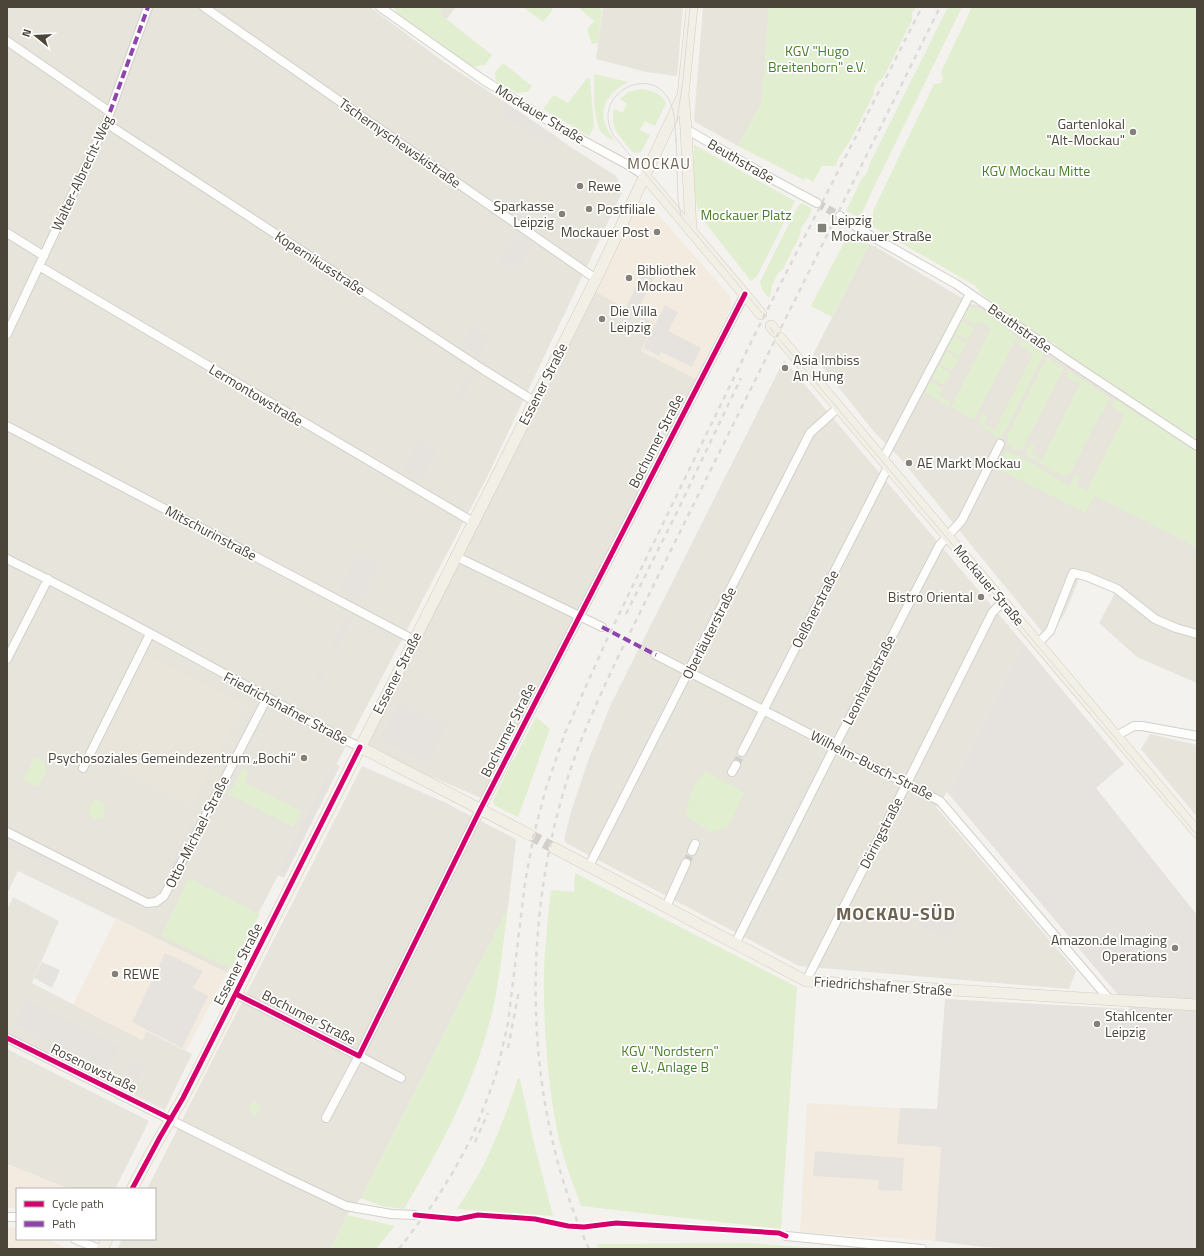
<svg xmlns="http://www.w3.org/2000/svg" width="1204" height="1256" font-family="'Titillium Web',sans-serif">
  <style>
    .residential { fill: #e7e4dc }
    .commercial { fill: #f3ebdf }
    .industrial { fill: #e6e2de }
    .education { fill: #eae5da }
    .green { fill: #e1eecf }
    .parking { fill: #e6e3df }
    .lines { fill: none; stroke-linecap: round; stroke-linejoin: round }
    .minor-tunnel { stroke: #d2cfca; stroke-width: 8; stroke-dasharray: 8 4; stroke-linecap: butt }
    .major-tunnel { stroke: #d2cfca; stroke-width: 11; stroke-dasharray: 11 5.5; stroke-linecap: butt }
    .minor-casing { stroke: #d2d0cb; stroke-width: 10 }
    .major-casing { stroke: #d6cebb; stroke-width: 12 }
    .minor { stroke: #fdfdfc; stroke-width: 8 }
    .major { stroke: #f2efe6; stroke-width: 11 }
    .tram { stroke: #dbdbda; stroke-width: 1 }
    .rail { stroke: #dbdbda; stroke-width: 2.5; stroke-dasharray: 5 5; stroke-linecap: butt }
    .quiet { stroke: #8e44ad; stroke-width: 4; stroke-dasharray: 8 4; stroke-linecap: butt }
    .cycleway-casing { stroke: #fff; stroke-width: 8 }
    .cycleway { stroke: #d6006c; stroke-width: 5 }
    .poi-dot { fill: #868178; stroke: #fff; stroke-width: 1.5 }
    .labels { text-anchor: middle; stroke-width: 3.5; stroke-linejoin: round; paint-order: stroke }
    .park-label { font-size: 14px; fill: #4a7f2a; stroke: #fff }
    .street-label { font-size: 14px; fill: #4b4439; stroke: #fff }
    .poi-label { font-size: 14px; fill: #4b4439; stroke: #fff; text-anchor: start }
    .neighbourhood-label { font-size: 15px; letter-spacing: 1px; fill: #6e6250; stroke: #fff }
    .district-label { font-size: 18px; font-weight: bold; letter-spacing: 1px; fill: #6e6250; stroke: #fff }
  </style>
  <rect width="100%" height="100%" fill="#f4f2ee"/>
  <path class="residential" d="M7,7H370L444,62L557,137L563,142L616,176L623,190L618,201L487,477L227,973L18,871L7,894Z
    M424,7H456L445,21Z
    M603,7H683L677,76L646,72L596,59Z
    M703,7H769L762,102L738,146L695,122L694,119Z
    M869,244L876,247L972,304L980,306L1144,416L1101,498L1197,547V683L1137,657L1099,623L1115,593L1079,579L1065,613L1048,639L900,458L874,432L817,360L813,355Z
    M594,291L655,323L641,351L696,379L481,798L364,748Z
    M784,360L1023,643L947,792L936,807L1076,971L1069,989L799,966L566,843L564,839L572,809L588,761L611,704Z
    M1150,734L1197,745V817L1141,749Z
    M362,766L442,801L516,839L508,908L361,1198L347,1215L331,1249H117L122,1239H155V1189H147Z
    M13,897L59,921L32,983L142,1040L146,1031L192,1054L165,1110L7,1033V909Z
    M7,1049L149,1121L115,1189H69L7,1164Z"/>
  <path class="commercial" d="M639,202H647L731,297L730,309L696,379L641,351L654,323L594,291Z
    M116,918L227,973L186,1051L147,1031L142,1040L73,1004Z
    M807,1103L900,1108L898,1144L941,1147L935,1241L800,1232Z
    M7,1164L69,1189H17V1208H7Z
    M17,1227V1239H47L68,1249H7V1228Z"/>
  <path class="industrial" d="M1023,643L1124,764L1096,788L1197,915V1249H1021L984,1247L935,1241L941,1147L897,1144L900,1108L937,1109L945,999L1130,1009L947,792Z
    M399,701L449,725L428,765L379,739Z
    M26,999L120,1047L107,1071L13,1023Z"/>
  <path class="education" d="M148,655L245,704L192,804L97,757Z"/>
  <path class="green" d="M394,7H442L440,14L492,55L485,65L473,67L423,34L397,14Z
    M523,7H552V11L543,22Z
    M578,7H599L602,10L598,43L592,44L587,29L594,21Z
    M769,7H916L912,13V20L883,78C876,83 874,86 874,94C866,109 859,124 851,139C846,148 838,156 836,166H822L813,182L805,177L804,180L738,146L762,102Z
    M948,7H962L871,193L862,214L856,216L846,211L862,178C866,176 869,170 869,165Z
    M972,7H1197V440L1056,348L1055,344L1049,341H1046L980,293L976,286L873,227V211L934,84L941,83L943,78L941,72Z
    M503,63L532,86L528,92L517,93L496,81L495,72Z
    M594,74L628,82C601,96 595,118 616,142C611,139 606,137 602,133C593,123 594,88 594,74Z
    M590,78L594,126L589,136L543,109L554,95L568,103L585,81V79Z
    M641,89C651,91 661,92 666,103L655,126L645,121L640,130L650,135L641,152L635,153L632,152C621,137 609,129 614,109L622,113L627,104L620,99L628,92Z
    M694,145L795,201L757,276L751,281L703,220C691,199 694,168 694,145Z
    M802,203L812,209L808,218L801,228L800,235L783,269L778,273L772,285L771,293L769,298L762,290L760,282L798,206Z
    M849,233L869,244L832,317L811,306Z
    M972,307L981,309L1017,337L975,418L973,419L951,407L991,328L978,321L976,325L963,318L968,309Z
    M962,321L974,328L968,340L955,334Z
    M954,336L966,343L960,356L947,349Z
    M1022,339L1044,354L1004,433L1001,437L995,436L980,424V419L983,413L987,416L983,424L995,430L1033,354L1019,344Z
    M946,351L959,358L952,371L940,364Z
    M1047,357L1064,368L1023,448C1017,452 1012,449 1008,443V435Z
    M938,366L951,373L944,385L932,379Z
    M1069,371L1110,398L1102,413L1100,414L1070,474L1063,476L1025,454L1030,443L1035,446L1031,454L1042,460L1080,384L1065,376Z
    M930,382L943,388L939,396L950,402L949,406L925,393Z
    M1114,400H1118L1142,418L1144,416L1197,452V547L1095,496L1085,513L996,468L1003,455L1007,450L1032,463L1069,486L1075,474L1080,476L1076,485L1087,491L1125,415L1111,406Z
    M536,717L550,729L518,817L494,805L493,801L511,762L514,759Z
    M35,757L44,761L46,771L38,787L23,779Z
    M243,768L249,771L244,782L301,811L293,827L229,794Z
    M705,771L744,792L728,827L712,832L685,815L693,788Z
    M94,799L105,804L103,818L93,819L88,811Z
    M575,873L797,987L781,1229L581,1206C572,1181 562,1156 557,1130C547,1077 543,1023 544,969C545,943 548,916 551,890L574,892Z
    M189,878L260,914L232,969L161,936Z
    M508,908C503,943 500,979 492,1013C474,1085 442,1145 404,1209L382,1206L361,1198Z
    M518,1078L520,1079L534,1143L553,1216L457,1209C465,1196 474,1183 481,1170C496,1140 508,1110 518,1078Z
    M256,1101L262,1110L253,1115L248,1106Z
    M347,1215L395,1226L376,1249H331Z
    M750,1243L829,1249H599L596,1244Z"/>
  <path class="parking" d="M506,103L557,137L551,146L499,113Z
    M517,233L534,245L515,272L499,261Z
    M646,266L657,272L637,312L626,307Z
    M665,305L678,312L668,331L701,348L692,367L661,352L659,356L643,348Z
    M474,325L492,336L479,357L461,345Z
    M468,373L474,376L462,401L456,398Z
    M418,440L438,451L423,480L404,469Z
    M357,554L378,565L360,601L340,590Z
    M346,616L352,618L336,649L330,646Z
    M321,667L327,670L321,682L315,679Z
    M333,763L340,766L284,878L276,874Z
    M192,822L197,824L169,878L164,876Z
    M7,837L108,888L106,893L7,845Z
    M931,900L962,916L949,941L918,926Z
    M165,953L203,971L193,988L208,996L182,1048L132,1022Z
    M42,962L60,970L52,988L34,978Z
    M1107,1009L1137,1012L1133,1070L1114,1068L1115,1048L1122,1049L1123,1033L1105,1031Z
    M132,1059L144,1065L135,1084L123,1078Z
    M815,1151L904,1158L902,1191L878,1190L879,1180L813,1176Z"/>
  <g class="lines">
    <path class="minor-tunnel" d="M817,203L840,216
      M736,765L742,752
      M686,863L692,851"/>
    <path class="major-tunnel" d="M530,835L554,848"/>
    <defs>
      <path id="minor" d="M204,7L596,279
        M380,7L482,79L560,128L628,165L645,176
        M7,41L110,112
        M106,123L484,370L534,401
        M686,129L774,180L817,203
        M840,216L871,236L956,284L1070,362L1197,446
        M7,233L44,256
        M39,266L473,522
        M7,334L106,123L148,7
        M7,426L414,640
        M883,459L970,294
        M455,556L602,627
        M7,559C120,615 230,677 341,738L360,747
        M1038,643L1050,631L1073,573L1086,576L1117,589L1155,619L1176,628L1197,634
        M656,655L940,801L1109,999
        M7,659L48,579
        M1116,736L1134,726H1142L1197,736
        M742,752L889,465
        M83,768L150,634
        M732,772L736,765
        M7,832L147,903L156,902L164,896L267,698
        M692,851L695,844
        M589,866L810,433L839,407
        M666,907L686,863
        M735,944L835,746L939,546L962,520L1000,444
        M806,981L907,783L992,613L1003,601
        M236,994L359,1056L480,810L745,294
        M7,1038L287,1178L346,1206L391,1214L415,1215
        M326,1118L359,1056L401,1078
        M7,1217H17
        M786,1236L922,1249
        M75,1239L99,1249"/>
      <path id="major" d="M645,176L761,314
        M691,231L686,129L683,95L692,7
        M771,326L775,331
        M780,338L1197,832
        M360,747L530,835
        M554,848L806,981L1197,1005
        M132,1189L148,1158L183,1098L198,1070L596,279L683,95
        M102,1249L107,1239"/>
    </defs>
    <use href="#minor" class="minor-casing"/>
    <use href="#major" class="major-casing"/>
    <use href="#minor" class="minor"/>
    <use href="#major" class="major"/>
    <path class="tram" d="M677,120L683,80L690,7
      M676,138L678,199L681,216
      M676,143C675,129 676,113 669,100C649,62 589,96 614,136L762,313
      M770,327L774,333
      M780,340L1197,835"/>
    <path class="rail" d="M626,614L676,514L741,378
      M508,1048L519,991
      M475,1142L488,1113
      M399,1249L435,1201L453,1172L472,1137L489,1094L497,1071L508,1023L525,883L534,834L546,788L565,733L608,637L756,332L922,7
      M589,1249C525,1110 521,935 564,790C577,745 597,702 617,659L940,7"/>
    <path class="quiet" d="M110,112L148,7
      M602,627L656,655"/>
    <defs>
      <path id="cycleway" d="M236,994L359,1056L480,810L745,294
        M7,1038L171,1119
        M132,1189L160,1137L183,1098L360,747
        M415,1215L458,1219L478,1215L535,1219L568,1226L584,1227L616,1223L779,1233L786,1236"/>
    </defs>
    <use href="#cycleway" class="cycleway-casing"/>
    <use href="#cycleway" class="cycleway"/>
  </g>
  <g class="poi-dot">
    <circle cx="1133" cy="132" r="4"/>
    <circle cx="580" cy="186" r="4"/>
    <circle cx="589" cy="209" r="4"/>
    <circle cx="562" cy="214" r="4"/>
    <rect x="817" y="223" width="10" height="10" rx="2"/>
    <circle cx="657" cy="232" r="4"/>
    <circle cx="629" cy="278" r="4"/>
    <circle cx="602" cy="319" r="4"/>
    <circle cx="785" cy="368" r="4"/>
    <circle cx="909" cy="463" r="4"/>
    <circle cx="981" cy="597" r="4"/>
    <circle cx="304" cy="758" r="4"/>
    <circle cx="1175" cy="948" r="4"/>
    <circle cx="115" cy="974" r="4"/>
    <circle cx="1097" cy="1024" r="4"/>
  </g>
  <g class="labels">
    <g class="park-label">
      <text x="817" y="56">KGV "Hugo<tspan x="817" dy="16">Breitenborn" e.V.</tspan></text>
      <text x="1036" y="176">KGV Mockau Mitte</text>
      <text x="746" y="220">Mockauer Platz</text>
      <text x="670" y="1056">KGV "Nordstern"<tspan x="670" dy="16">e.V., Anlage B</tspan></text>
    </g>
    <g class="street-label">
      <text transform="translate(540 114) rotate(31)" y="5">Mockauer Straße</text>
      <text transform="translate(400 143) rotate(35)" y="5">Tschernyschewskistraße</text>
      <text transform="translate(741 161) rotate(30)" y="5">Beuthstraße</text>
      <text transform="translate(82 173) rotate(-65)" y="5">Walter-Albrecht-Weg</text>
      <text transform="translate(320 263) rotate(33)" y="5">Kopernikusstraße</text>
      <text transform="translate(1020 328) rotate(35)" y="5">Beuthstraße</text>
      <text transform="translate(543 384) rotate(-63)" y="5">Essener Straße</text>
      <text transform="translate(256 395) rotate(31)" y="5">Lermontowstraße</text>
      <text transform="translate(656 441) rotate(-63)" y="5">Bochumer Straße</text>
      <text transform="translate(211 533) rotate(28)" y="5">Mitschurinstraße</text>
      <text transform="translate(989 585) rotate(50)" y="5">Mockauer Straße</text>
      <text transform="translate(815 609) rotate(-63)" y="5">Oelßnerstraße</text>
      <text transform="translate(709 633) rotate(-63)" y="5">Oberläuterstraße</text>
      <text transform="translate(397 673) rotate(-63)" y="5">Essener Straße</text>
      <text transform="translate(869 680) rotate(-63)" y="5">Leonhardtstraße</text>
      <text transform="translate(286 708) rotate(28)" y="5">Friedrichshafner Straße</text>
      <text transform="translate(508 730) rotate(-63)" y="5">Bochumer Straße</text>
      <text transform="translate(872 765) rotate(27)" y="5">Wilhelm-Busch-Straße</text>
      <text transform="translate(197 832) rotate(-63)" y="5">Otto-Michael-Straße</text>
      <text transform="translate(881 833) rotate(-63)" y="5">Döringstraße</text>
      <text transform="translate(238 964) rotate(-63)" y="5">Essener Straße</text>
      <text transform="translate(883 986) rotate(4)" y="5">Friedrichshafner Straße</text>
      <text transform="translate(309 1017) rotate(27)" y="5">Bochumer Straße</text>
      <text transform="translate(94 1068) rotate(26)" y="5">Rosenowstraße</text>
    </g>
    <g class="poi-label">
      <text x="1125" y="129" text-anchor="end">Gartenlokal<tspan x="1125" dy="16">"Alt-Mockau"</tspan></text>
      <text x="588" y="191">Rewe</text>
      <text x="554" y="211" text-anchor="end">Sparkasse<tspan x="554" dy="16">Leipzig</tspan></text>
      <text x="597" y="214">Postfiliale</text>
      <text x="831" y="225">Leipzig<tspan x="831" dy="16">Mockauer Straße</tspan></text>
      <text x="649" y="237" text-anchor="end">Mockauer Post</text>
      <text x="637" y="275">Bibliothek<tspan x="637" dy="16">Mockau</tspan></text>
      <text x="610" y="316">Die Villa<tspan x="610" dy="16">Leipzig</tspan></text>
      <text x="793" y="365">Asia Imbiss<tspan x="793" dy="16">An Hung</tspan></text>
      <text x="917" y="468">AE Markt Mockau</text>
      <text x="973" y="602" text-anchor="end">Bistro Oriental</text>
      <text x="296" y="763" text-anchor="end">Psychosoziales Gemeindezentrum „Bochi“</text>
      <text x="1167" y="945" text-anchor="end">Amazon.de Imaging<tspan x="1167" dy="16">Operations</tspan></text>
      <text x="123" y="979">REWE</text>
      <text x="1105" y="1021">Stahlcenter<tspan x="1105" dy="16">Leipzig</tspan></text>
    </g>
    <g class="neighbourhood-label">
      <text x="659" y="169">MOCKAU</text>
    </g>
    <g class="district-label">
      <text x="896" y="920">MOCKAU-SÜD</text>
    </g>
  </g>
  <rect width="1204" height="1256" fill="none" stroke="#4b4439" stroke-width="16"/>
  <rect x="16" y="1188" width="140" height="52" fill="#ffffff" stroke="#b7b4b0"/>
  <rect x="24" y="1201" width="20" height="6" fill="#d6006c" stroke="#b7b4b0"/>
  <text x="52" y="1208" font-size="12" fill="#4b4439">Cycle path</text>
  <rect x="24" y="1221" width="20" height="6" fill="#8e44ad" stroke="#b7b4b0"/>
  <text x="52" y="1228" font-size="12" fill="#4b4439">Path</text>
  <g transform="translate(36 36) rotate(288)" stroke="#ffffff" stroke-width="3" paint-order="stroke">
  <path d="M0-3L7 15L0 10L-7 15Z" fill="#4b4439"/>
  <text y="-6" font-size="11" font-weight="bold" text-anchor="middle" fill="#4b4439">N</text>
  </g>
</svg>
